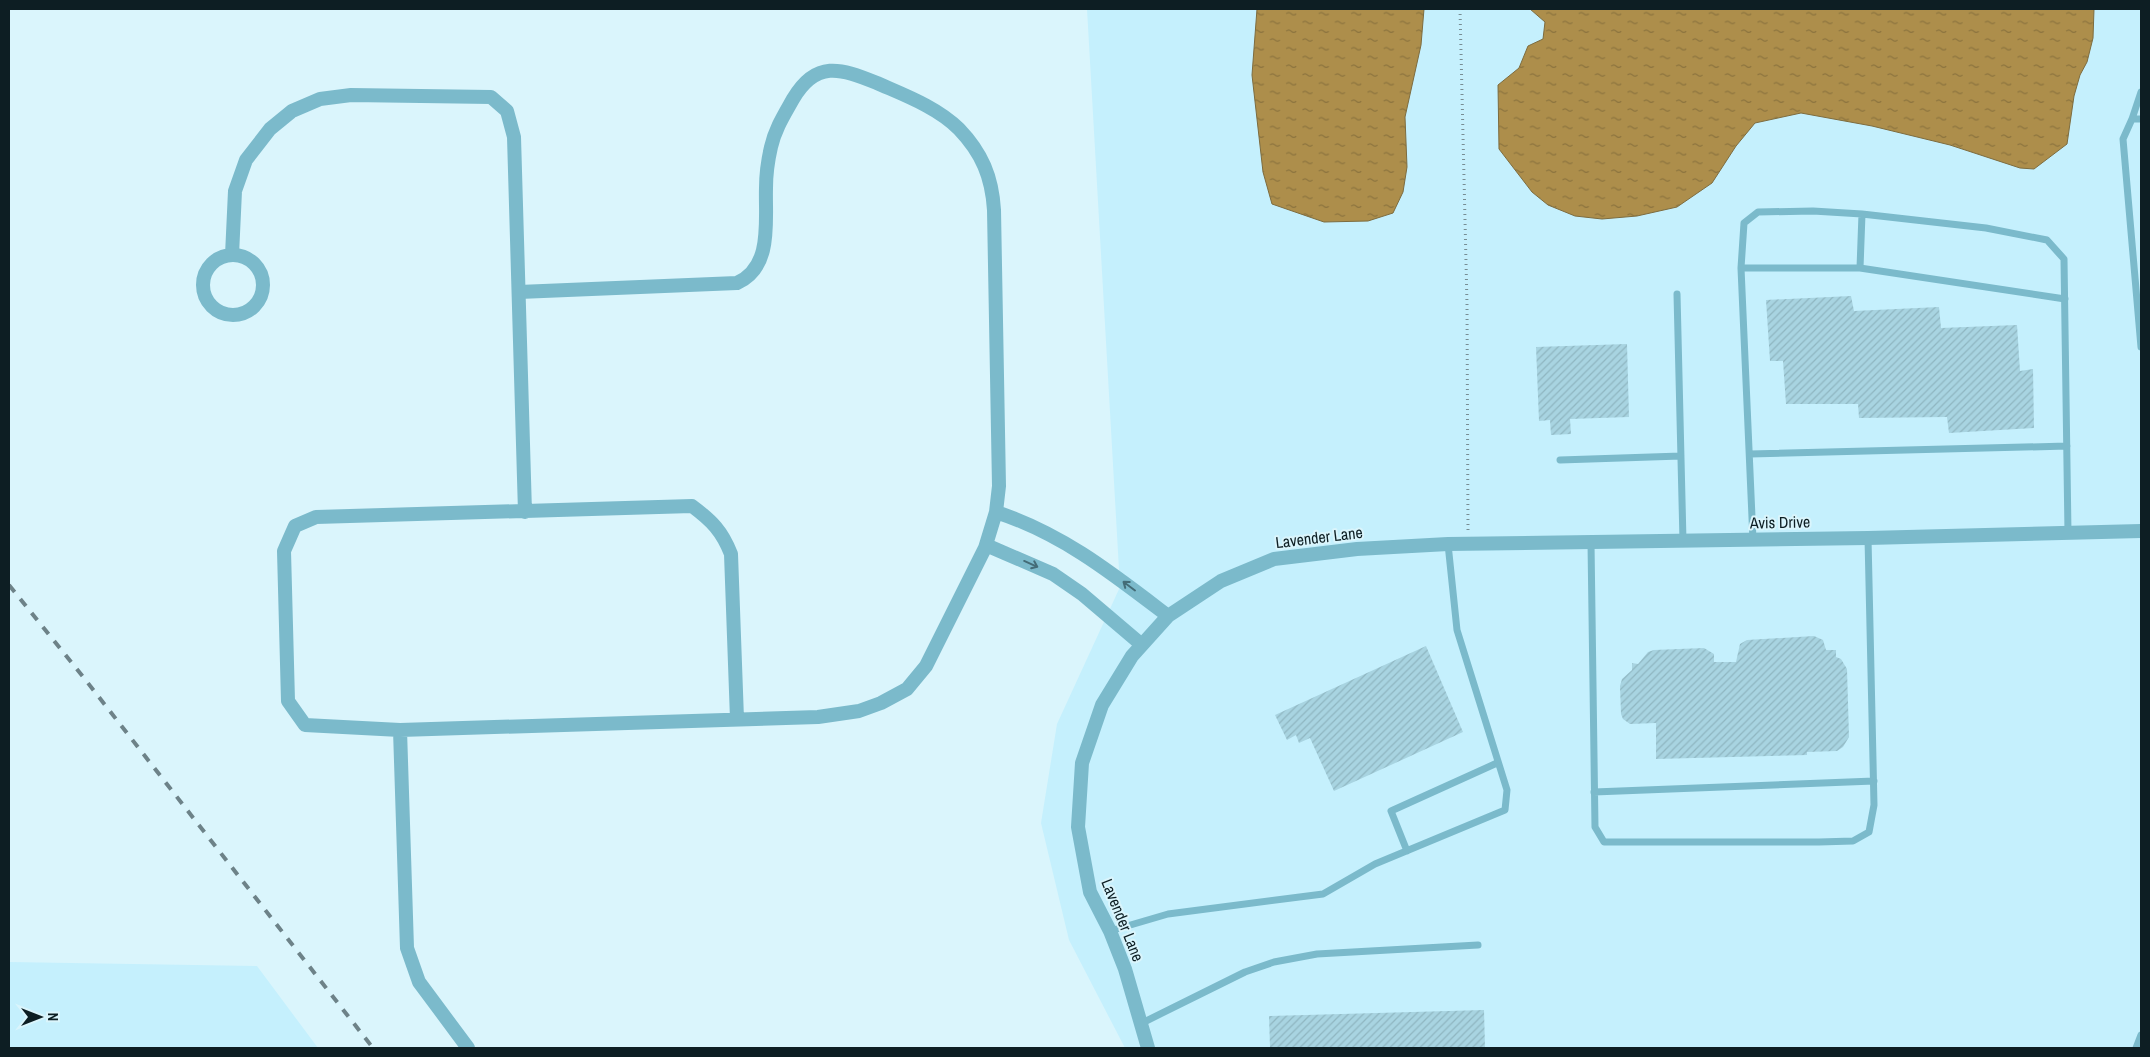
<svg xmlns="http://www.w3.org/2000/svg" width="2150" height="1057" font-family="'Archivo Narrow',sans-serif">
  <style>
    .built { fill: #c5f0fd }
    .water { fill: url(#water-ripples); stroke: #7d6c3f }
    .building { fill: url(#building-hatch) }
    .lines { fill: none; stroke-linecap: round; stroke-linejoin: round }
    .path { stroke: #778d93; stroke-width: 3; stroke-dasharray: 1 4; stroke-linecap: butt }
    .service { stroke: #7bbacb; stroke-width: 7 }
    .minor { stroke: #7bbacb; stroke-width: 14 }
    .rail { stroke: #6d8288; stroke-width: 4; stroke-dasharray: 9 9; stroke-linecap: butt }
    .oneway { stroke: #446c77 }
    .labels { text-anchor: middle; stroke-width: 4; stroke-linejoin: round; paint-order: stroke }
    .street-label { font-size: 16px; fill: #0d1e23; stroke: #daf5fc }
  </style>
  <defs>
    <pattern id="water-ripples" width="26" height="14" patternUnits="userSpaceOnUse" patternTransform="scale(1.25)"><rect width="26" height="14" fill="#ad8e4b"/><path d="M2 4q2-2 4 0t4 0M15 11q2-2 4 0t4 0" fill="none" stroke="#8b733e"/></pattern>
    <pattern id="building-hatch" width="6" height="6" patternUnits="userSpaceOnUse" patternTransform="scale(1.25)"><rect width="6" height="6" fill="#a8d4e1"/><path d="M-1 1l2-2M0 6l6-6M5 7l2-2" fill="none" stroke="#8fb6c1"/></pattern>
  </defs>
  <rect width="100%" height="100%" fill="#daf5fc"/>
  <path class="built" d="M1087,9H2141V1048H1125L1069,940L1041,823L1057,724L1120,587Z
    M9,962L257,966L318,1048H9Z"/>
  <path class="water" d="M1257,9H1424L1421,45L1405,117L1407,167L1403,192L1393,213L1368,221L1324,222L1272,204L1263,172L1252,75Z
    M1530,9H2094L2093,38L2087,62L2080,75L2074,96L2067,144L2034,169L2020,168L1950,145L1872,126L1801,113L1755,123L1736,146L1712,183L1677,207L1637,216L1602,219L1575,216L1548,205L1532,192L1499,149L1498,85L1519,68L1528,46L1543,39L1545,22Z"/>
  <path class="building" d="M1851,296L1854,311L1939,307L1941,328L2017,325L2020,371L2033,369L2034,428L1949,433L1947,417L1859,418L1858,404H1786L1783,361H1770L1766,300Z
    M1627,344L1629,417L1570,419L1571,434L1551,435L1550,420L1539,421L1536,347Z
    M1814,636L1823,640L1826,650H1836V657L1841,659L1847,669L1849,737L1843,747L1837,751L1807,752V755L1656,759V723L1630,724L1623,719L1621,714L1620,686L1622,679L1632,670V663L1638,664L1648,652L1654,650L1704,648L1714,654V662H1736L1740,644L1747,640Z
    M1426,646L1463,732L1334,791L1310,738L1299,743L1296,735L1287,740L1275,715Z
    M1484,1010L1485,1048H1270L1269,1016Z"/>
  <g class="lines">
    <path class="path" d="M1460,9L1467,304L1468,531"/>
    <path class="service" d="M2132,119L2141,92
      M2141,119H2132L2123,139L2141,347
      M1741,268H1860L2065,299
      M1860,268L1862,214
      M1677,294L1683,541
      M1750,454L2067,446
      M1560,460L1681,456
      M1753,540L1741,268L1744,223L1758,212L1813,211L1862,214L1986,228L2047,240L2064,259L2068,533
      M1591,543L1595,827L1604,842H1819L1853,841L1869,832L1874,805L1868,538
      M1594,792L1874,781
      M1407,851L1391,811L1497,763
      M1110,931L1168,914L1323,894L1375,864L1505,810L1507,790L1457,630L1448,544
      M1142,1023L1245,972L1274,962L1317,954L1478,945
      M2136,1048L2141,1035"/>
    <path class="minor" d="M232,255L235,191L246,160L270,129L292,111L320,99L351,95L491,97L507,111L514,137L525,512
      M203 285a30 30 0 1 1 60 0a30 30 0 1 1-60 0Z
      M519,292L737,283C773,267 765,221 766,188C766,175 768,160 771,147C775,129 784,115 793,99C816,60 840,68 877,83C904,95 937,107 959,129C982,153 992,177 994,210L999,486L996,512L985,548L926,666L907,689L881,703L859,711L818,717L400,730L305,725L288,701L284,551L295,526L316,517L692,506C712,521 722,531 731,554L737,719
      M996,512C1063,534 1113,574 1168,616
      M986,545L1053,574L1082,594L1142,645
      M400,730L407,948L419,982L468,1048
      M1148,1048L1125,969L1110,931L1090,892L1078,827L1082,763L1102,705L1132,656L1168,616L1221,581L1274,559L1357,549L1448,544L1868,538L2141,531"/>
    <path class="rail" d="M9,585L84,678L373,1048"/>
  </g>
  <defs><path id="oneway-shaft" d="M-6 0H5M1.5-3L5.5 0L1.5 3" fill="none" stroke-width="1.6" stroke-linecap="round" stroke-linejoin="round" transform="scale(1.25)"/></defs>
  <g class="oneway">
    <use href="#oneway-shaft" transform="translate(1031 564) rotate(24)"/>
    <use href="#oneway-shaft" transform="translate(1129 586) rotate(-143)"/>
  </g>
  <g class="labels">
    <g class="street-label">
      <text transform="translate(1780 522) rotate(-1)" y="6">Avis Drive</text>
      <text transform="translate(1319 537) rotate(-7)" y="6">Lavender Lane</text>
      <text transform="translate(1123 920) rotate(68)" y="6">Lavender Lane</text>
    </g>
  </g>
  <rect width="2150" height="1057" fill="none" stroke="#0d1e23" stroke-width="20"/>
  <g transform="translate(40 1017) rotate(90)" stroke="#daf5fc" stroke-width="4" paint-order="stroke">
  <path d="M0-4L9 19L0 12L-9 19Z" fill="#0d1e23"/>
  <text y="-8" font-size="14" font-weight="bold" text-anchor="middle" fill="#0d1e23">N</text>
  </g>
</svg>
